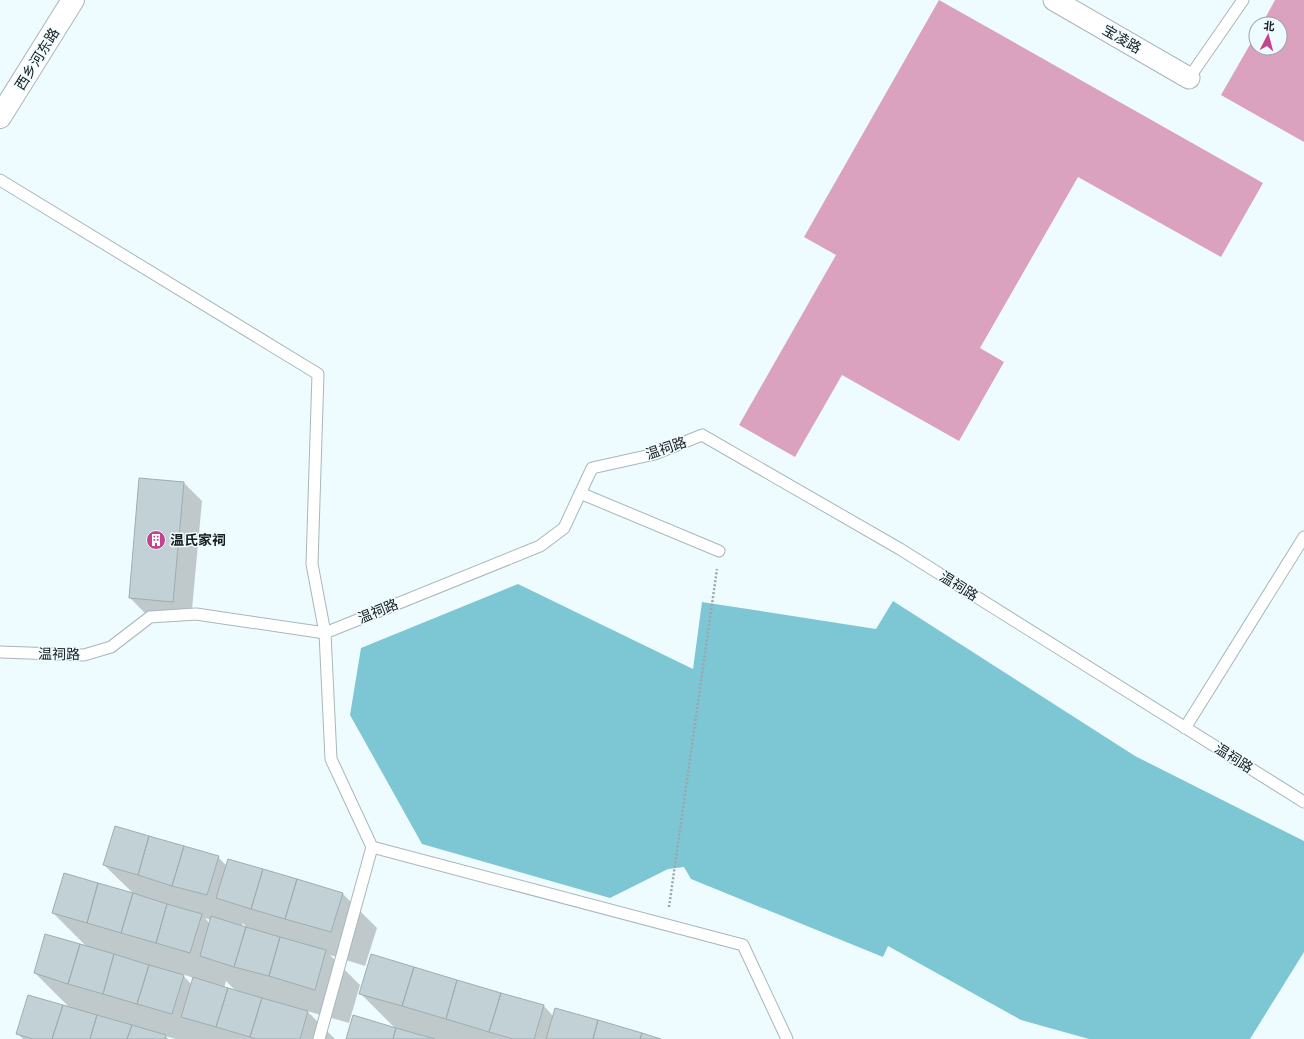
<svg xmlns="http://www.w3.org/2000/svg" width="1304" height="1039" font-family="Ubuntu,'Noto Sans SC',sans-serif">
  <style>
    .forest { fill: #daa2be }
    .water { fill: #7dc7d5 }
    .shadow { fill: #0003; fill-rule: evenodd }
    .building { fill: #c2d1d5; stroke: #9eadb0 }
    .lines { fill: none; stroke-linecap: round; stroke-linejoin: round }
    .service-casing { stroke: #a8b7ba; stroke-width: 13 }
    .minor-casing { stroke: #a8b7ba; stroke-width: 23 }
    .tertiary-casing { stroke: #a8b7ba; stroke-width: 24 }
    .path { stroke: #9ca6a8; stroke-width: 2.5; stroke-dasharray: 2 2; stroke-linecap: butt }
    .service { stroke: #fff; stroke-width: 11 }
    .minor { stroke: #fff; stroke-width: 21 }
    .tertiary { stroke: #fff; stroke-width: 22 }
    .labels { text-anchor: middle; stroke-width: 3; stroke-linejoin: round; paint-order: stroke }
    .street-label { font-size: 14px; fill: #181d1f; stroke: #effcff }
    .poi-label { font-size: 14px; font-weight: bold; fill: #181d1f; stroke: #effcff; text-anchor: start }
  </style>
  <rect width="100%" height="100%" fill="#effcff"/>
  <path class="forest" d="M939,0L1263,183L1221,257L1078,177L980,348L1004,362L959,441L842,375L795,457L739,425L836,255L804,237Z
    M1275,0H1304V142L1221,95L1256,34V48H1280V24H1262Z"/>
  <path class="water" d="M518,584L693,669L702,602L876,629L893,601L1135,756L1304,841V952L1250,1039H1089L1021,1020L888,946L883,957L691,879L684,867L668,869L610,898L422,844L350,715L361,648Z"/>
  <path class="shadow" d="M183,482L202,501L191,620L148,616L130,598Z
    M218,857L227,866L343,894L377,928L365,966L330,955L360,985L349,1023L307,1011L335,1039H176L165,1036L169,1039H23L18,1034L70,1008L35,973L88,948L53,913L135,895L104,865ZM205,918L211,920L210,924ZM243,923L247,928L242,926ZM182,974L194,978L192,985ZM226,981L236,991L224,988Z
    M360,993L544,1006L553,1016L657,1039H347L395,1028Z"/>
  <path class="building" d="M139,478L184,482L173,602L129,598Z
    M115,826L149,836L138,875L103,865Z
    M149,836L184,846L172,886L138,875Z
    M184,846L219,856L207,895L172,886Z
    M228,859L263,869L251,909L216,898Z
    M263,869L297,879L285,919L251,909Z
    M64,873L98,883L87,923L52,913Z
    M297,879L343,893L331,932L285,919Z
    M98,883L133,893L121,933L87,923Z
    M133,893L167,904L156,943L121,933Z
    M167,904L202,914L190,953L156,943Z
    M211,916L246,927L234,967L200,956Z
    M246,927L280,937L269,976L234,967Z
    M45,934L80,944L68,984L34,973Z
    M280,937L326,950L315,990L269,976Z
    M80,944L114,954L103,994L68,984Z
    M114,954L149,965L137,1004L103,994Z
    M371,954L414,967L402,1006L359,994Z
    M149,965L184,975L172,1014L137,1004Z
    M414,967L457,980L446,1019L402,1006Z
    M193,977L228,988L216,1027L181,1017Z
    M457,980L501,993L489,1032L446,1019Z
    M228,988L262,998L250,1037L216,1027Z
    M501,993L544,1005L534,1039H513L489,1032Z
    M28,995L63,1005L52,1039H33L16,1034Z
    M262,998L308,1011L300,1039H256L250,1037Z
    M63,1005L97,1015L90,1039H52Z
    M555,1008L598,1020L593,1039H546Z
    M97,1015L132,1025L127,1039H90Z
    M353,1015L396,1028L393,1039H346Z
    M598,1020L642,1033L640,1039H593Z
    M132,1025L166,1035L165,1039H127Z
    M396,1028L435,1039H393Z
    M642,1033L661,1039H640Z"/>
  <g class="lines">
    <defs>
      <path id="service" d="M1189,78L1243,0
        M0,180L318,374L312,564L325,633L331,759L372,847L319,1039
        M580,493L719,551
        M0,652L84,655L111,647L150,617L196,614L325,633L540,546L564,528L592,468L655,454L702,435L900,549L1304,802
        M1185,728L1304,537
        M372,847L743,945L787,1039"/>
      <path id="minor" d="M1054,0L1189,78"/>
      <path id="tertiary" d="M0,117L73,0"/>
    </defs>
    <use href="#service" class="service-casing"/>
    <use href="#minor" class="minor-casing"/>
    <use href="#tertiary" class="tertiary-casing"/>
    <path class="path" d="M669,907L717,569"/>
    <use href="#service" class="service"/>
    <use href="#minor" class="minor"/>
    <use href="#tertiary" class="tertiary"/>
  </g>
  <defs>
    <symbol id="building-disc" viewBox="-11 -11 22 22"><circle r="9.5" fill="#c3438f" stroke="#effcff"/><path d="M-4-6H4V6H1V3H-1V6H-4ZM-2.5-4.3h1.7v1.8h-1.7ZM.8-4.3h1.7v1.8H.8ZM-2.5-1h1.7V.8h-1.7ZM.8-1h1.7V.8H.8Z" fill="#fff"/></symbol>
  </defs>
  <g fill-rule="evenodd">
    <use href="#building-disc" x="145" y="529" width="22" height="22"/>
  </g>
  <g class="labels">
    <g class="street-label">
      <text transform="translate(1122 39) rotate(30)" y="5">宝凌路</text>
      <text transform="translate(37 59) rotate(-58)" y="5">西乡河东路</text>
      <text transform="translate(666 448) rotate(-19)" y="5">温祠路</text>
      <text transform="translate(959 586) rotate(32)" y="5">温祠路</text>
      <text transform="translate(378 611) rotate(-22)" y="5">温祠路</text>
      <text transform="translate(59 654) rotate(1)" y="5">温祠路</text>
      <text transform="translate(1234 758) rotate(32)" y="5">温祠路</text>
    </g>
    <g class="poi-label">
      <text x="170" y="545">温氏家祠</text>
    </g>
  </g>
  <g transform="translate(1268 36) rotate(6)"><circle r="19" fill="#effcff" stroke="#99a3a5"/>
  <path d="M0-3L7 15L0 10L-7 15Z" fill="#c3438f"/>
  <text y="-6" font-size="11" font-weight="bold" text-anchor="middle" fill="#181d1f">北</text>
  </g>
</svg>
